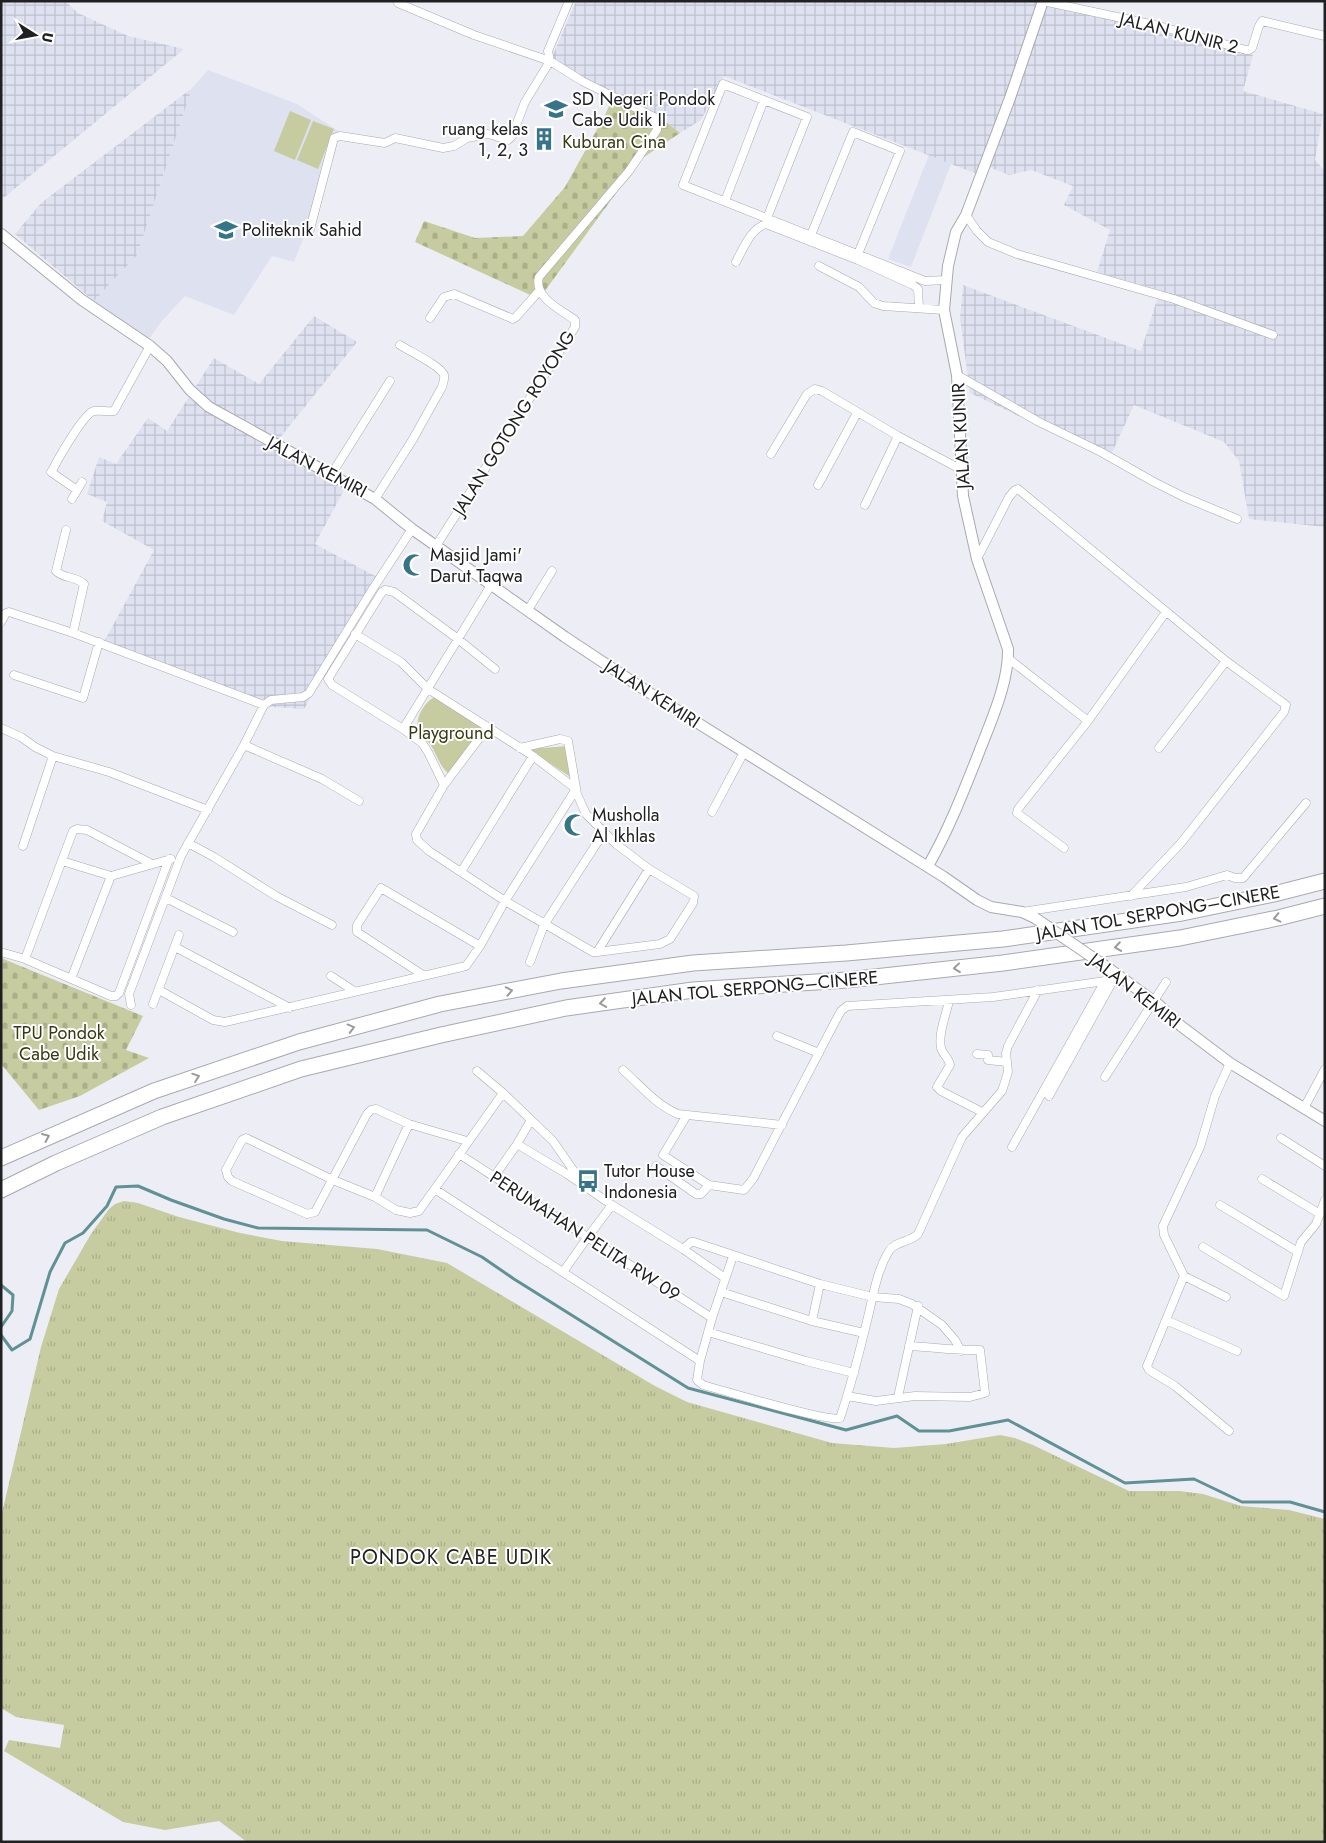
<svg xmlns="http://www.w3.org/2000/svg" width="1326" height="1843" font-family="Jost,sans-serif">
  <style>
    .built { fill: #dee1ef }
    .industrial { fill: url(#industrial-grid) }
    .grass { fill: url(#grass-tufts) }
    .cemetery { fill: url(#cemetery-stones) }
    .green { fill: #c6cc9f }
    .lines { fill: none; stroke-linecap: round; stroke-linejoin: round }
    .stream { stroke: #609194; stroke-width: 3 }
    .minor-casing { stroke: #a8a9b0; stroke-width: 9 }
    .tertiary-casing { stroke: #a8a9b0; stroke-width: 12 }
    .motorway-casing { stroke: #a8a9b0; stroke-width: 17 }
    .minor { stroke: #fff; stroke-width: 8 }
    .tertiary { stroke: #fff; stroke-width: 10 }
    .motorway { stroke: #fff; stroke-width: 15 }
    .tertiary-bridge-casing { stroke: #a8a9b0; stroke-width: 12; stroke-linecap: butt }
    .tertiary-bridge { stroke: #fff; stroke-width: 10 }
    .oneway { stroke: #9b9b9c }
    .labels { text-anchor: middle; stroke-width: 4; stroke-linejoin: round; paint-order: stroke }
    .street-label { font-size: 18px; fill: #202023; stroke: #fff }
    .poi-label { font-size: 18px; fill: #202023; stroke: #fff; text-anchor: start }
    .park-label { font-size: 18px; fill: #363a11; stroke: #fff }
    .quarter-label { font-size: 20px; letter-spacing: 1px; fill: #202023; stroke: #fff }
  </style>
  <defs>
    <pattern id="industrial-grid" width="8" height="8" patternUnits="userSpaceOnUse" patternTransform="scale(1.25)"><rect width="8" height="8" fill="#dee1ef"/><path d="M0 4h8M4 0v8" fill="none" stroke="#bec1cd"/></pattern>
    <pattern id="grass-tufts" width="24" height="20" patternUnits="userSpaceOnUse" patternTransform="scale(1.25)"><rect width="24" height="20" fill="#c6cc9f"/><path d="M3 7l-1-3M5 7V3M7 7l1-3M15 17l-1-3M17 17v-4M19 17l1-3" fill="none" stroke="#aaaf89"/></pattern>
    <pattern id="cemetery-stones" width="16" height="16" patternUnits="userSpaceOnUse" patternTransform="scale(1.25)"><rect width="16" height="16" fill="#c6cc9f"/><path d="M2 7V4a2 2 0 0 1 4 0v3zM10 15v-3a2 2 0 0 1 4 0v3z" fill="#aaaf89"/></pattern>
  </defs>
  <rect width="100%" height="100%" fill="#edeef5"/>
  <path class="built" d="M208,70L297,104L340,132L317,204L294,262L272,256L234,315L185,296L161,322L149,339L94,301L137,255L192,88Z
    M929,155L951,164L911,267L888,259Z"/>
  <path class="industrial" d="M1,1H65L78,13L128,36L184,49L1,200Z
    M576,1H1037L1253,55L1243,91L1323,114L1315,160L1325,171V527L1249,519L1239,461L1224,442L1134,405L1109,459L970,393L960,318L963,285L1141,351L1160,290L1097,272L1110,230L1064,205L1073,186L1031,170L1009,175L986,166L982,176L724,76L701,120L680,133L655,113L585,83L552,57Z
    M192,88L137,255L94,301L15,234L41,203Z
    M314,316L357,342L279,439L350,479L315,544L381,579L304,709L257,706L101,647L154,550L102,521L107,502L87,494L99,457L116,464L148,418L167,431L214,358L259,384Z"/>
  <path class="grass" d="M124,1201L138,1203L179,1217L240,1233L282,1241L377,1249L447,1263L655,1386L687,1402L832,1443L894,1448L946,1444L1000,1435L1015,1438L1033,1445L1129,1491H1179L1203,1494L1241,1506L1289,1510L1325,1519V1842H247L219,1821L165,1830L123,1822L4,1751L9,1740L60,1748L64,1725L16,1717L1,1708V1517L41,1347L59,1289L91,1234L109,1209L115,1204Z"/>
  <path class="cemetery" d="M614,95L655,113L680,133L641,159L539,299L415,242L424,221L475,238L523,236L565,187L605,115Z
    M1,958L143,1016L126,1050L149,1058L80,1096L39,1110L1,1064Z"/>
  <path class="green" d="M290,111L311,120L295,160L274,151Z
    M313,121L334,129L318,169L297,160Z
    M436,697L483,728L449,774C439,766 437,754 430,744C426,739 420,735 418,728C415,718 426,699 436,697Z
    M568,746L572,778L529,749Z"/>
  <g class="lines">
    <path class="stream" d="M1,1285L13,1295L12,1311L1,1327
      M1,1335L12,1350L30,1339L50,1272L65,1243L83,1233L107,1206L116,1187L138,1186L171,1200L224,1219L258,1228L427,1230L482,1257L514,1279L688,1388L846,1430L897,1416L919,1431H949L1008,1420L1125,1483L1194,1479L1242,1502H1290L1325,1512"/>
    <defs>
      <path id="minor" d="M1043,1L1159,26L1246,50H1249L1252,48L1259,26L1262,21L1325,36
        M725,201L764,100
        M966,215L977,231L988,242L1017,254L1174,299L1273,335
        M767,218L807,117L723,84L683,185L925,281L946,280
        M309,233L334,138L340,136L385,143L395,138L443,148L454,146L467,138L488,134L508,140L512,136L525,102L550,61L474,35L398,3
        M811,235L853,132L900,151L858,254
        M736,262C743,249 751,228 766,224L858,260L913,285L918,289L919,308
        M819,266L859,287L874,303L883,306L944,310
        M430,318L444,297L454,294L513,319L516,317L539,291
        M957,375L1039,422L1101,452L1154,482L1184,497L1237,519
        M771,454L807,394L815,389L822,391L898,436L962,470
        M331,475L390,381
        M818,485L857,413
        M77,490L51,472L53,469C58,459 84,413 94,411C101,410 108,412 114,411L150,346
        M72,499L82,482
        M375,499L413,439L442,387C443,383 445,379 444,375C441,366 409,351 400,345
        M865,505L898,436
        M66,530L56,571C64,579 76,576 84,584L73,633
        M436,546L575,327V320C561,310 533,297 539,277L629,171L657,130V124L654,117L582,81L550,61L548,51L569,1
        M977,559L1009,497L1015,490L1018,489L1226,661L1286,705L1284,712L1181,843L1131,896
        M528,610L552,571
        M1,622L6,613L9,612L73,633L264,705
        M1009,659L1088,721
        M495,669L458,639L394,592L385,590L382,592L328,679L332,685L403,729L422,743L428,752L444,785L416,834L417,840L429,851L505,901L593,952H597L649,869
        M14,675L83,698L99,642
        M1,728L21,737L35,747L53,756L109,772L208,810
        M403,729L491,585
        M244,745L322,779L359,801
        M520,748L560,739L568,741L577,794L586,814L616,844L649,869L694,896L693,903L670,939L660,944L597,952
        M1159,748L1226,661
        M444,785L487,728
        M712,812L744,752
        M188,843L214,857L276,896L332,925
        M23,846L53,756
        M1064,848L1017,813L1018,809L1088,721L1166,612
        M62,861L111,876
        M461,872L533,756
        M166,898L233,932
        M1022,912L1186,887L1227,875L1235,878H1243L1306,803
        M175,947L290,1008
        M4,953L25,959L111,996H116L119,993L169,859
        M25,959L73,831L77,829L87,830L152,864
        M530,962L544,925L604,832
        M423,975L357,932V925L381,888L480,946
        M331,976L354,991
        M71,979L111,876L171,859
        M159,990L213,1020L225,1022L466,966L480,946L505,901L576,789L533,756L428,689L401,662L355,634
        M949,1001C946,1015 938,1034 941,1048C943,1055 949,1058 950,1065L937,1087L941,1091L982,1112
        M153,1004L179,935
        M131,1005L129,994L181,856L244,745L264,705L271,700L303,697L309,693L372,590L412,529
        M777,1036L819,1053
        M977,1054L988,1055V1060L1007,1062
        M623,1070C640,1085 656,1105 678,1114L782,1125
        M477,1071L503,1093L553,1141L580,1180
        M1105,1077L1166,982
        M1049,1096L1115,977
        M1304,1108L1325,1069
        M687,1115L663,1155L709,1185L744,1190L753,1179L836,1020L841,1011L847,1006L993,997L1105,981L1119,975
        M1281,1138L1325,1166
        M467,1141L409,1124L376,1109L371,1110L367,1114L315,1212L307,1214L232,1181L228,1177L226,1170L242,1140L246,1138L333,1180L375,1197L396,1210L410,1213L419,1211L503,1093
        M517,1144L567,1174L612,1205L683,1249L725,1278
        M1012,1147L1105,981
        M459,1154L712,1318
        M656,1166L696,1194H701L709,1185
        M494,1177L517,1144L531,1120
        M1262,1179L1320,1214
        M436,1190L700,1361
        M375,1197L409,1124
        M1220,1205L1298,1252
        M1203,1247L1284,1296L1301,1242L1316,1224L1325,1200
        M683,1249L691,1242H694L820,1284L873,1297L899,1299L912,1304L942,1325L955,1340L961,1351
        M733,1256L712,1318L700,1361L697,1380L703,1385C722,1390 829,1423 840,1418C851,1386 859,1354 867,1321C873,1298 876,1272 889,1251C895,1241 911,1242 918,1234L962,1137L1002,1091L1008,1072L1006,1053L1008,1046L1038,990
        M563,1272L587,1238L612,1205
        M1184,1276L1226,1297
        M721,1292L812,1321L864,1333
        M1166,1320L1237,1351
        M812,1321L820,1284
        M708,1332L806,1361L854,1373
        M847,1396L876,1401L915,1396L970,1397L985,1393L980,1350C957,1351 933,1347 909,1346
        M898,1397L918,1306
        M1229,1431L1175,1386L1149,1370L1147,1366L1184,1276L1164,1235L1163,1226L1200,1147L1215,1096L1230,1063"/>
      <path id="tertiary" d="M1,234L82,300L150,346L167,361L190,390L209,407L375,499L412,529L565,637L645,690L944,877L977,900L991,907L1022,912L1035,918
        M928,866C948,831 963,793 978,755C990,723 1009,683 1008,649L977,559L963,496L957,375L944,310L948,266L956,232L966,215L1010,98L1043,1
        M1111,970L1159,1005L1181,1026L1230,1063L1325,1121"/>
      <path id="motorway" d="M1,1158L154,1091L299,1042L440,1004L561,981L693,963L846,953L1003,939L1182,913L1274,894L1325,881
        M1,1190L56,1163L162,1117L301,1069L441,1035L566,1008L693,990L847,980L1003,963L1180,938L1278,918L1325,906"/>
    </defs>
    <use href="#minor" class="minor-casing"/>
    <use href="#tertiary" class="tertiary-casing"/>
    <use href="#motorway" class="motorway-casing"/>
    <use href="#minor" class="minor"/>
    <use href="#tertiary" class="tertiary"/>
    <use href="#motorway" class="motorway"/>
    <defs>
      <path id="tertiary-bridge" d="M1035,918L1111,970"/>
    </defs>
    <use href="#tertiary-bridge" class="tertiary-bridge-casing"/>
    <use href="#tertiary-bridge" class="tertiary-bridge"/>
  </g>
  <defs><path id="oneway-chevron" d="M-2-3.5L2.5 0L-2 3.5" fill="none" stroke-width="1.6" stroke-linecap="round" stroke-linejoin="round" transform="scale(1.25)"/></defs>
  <g class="oneway">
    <use href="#oneway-chevron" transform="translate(1277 918) rotate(167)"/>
    <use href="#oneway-chevron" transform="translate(1118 947) rotate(172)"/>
    <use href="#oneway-chevron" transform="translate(957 968) rotate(174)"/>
    <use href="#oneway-chevron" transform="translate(509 991) rotate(-11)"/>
    <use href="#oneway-chevron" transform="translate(603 1003) rotate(172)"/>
    <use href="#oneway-chevron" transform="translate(351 1028) rotate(-15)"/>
    <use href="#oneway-chevron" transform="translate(196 1077) rotate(-19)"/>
    <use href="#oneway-chevron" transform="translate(46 1137) rotate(-24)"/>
  </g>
  <defs>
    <symbol id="school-bare" viewBox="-9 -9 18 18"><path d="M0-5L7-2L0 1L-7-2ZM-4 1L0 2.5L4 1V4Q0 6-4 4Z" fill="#367489" stroke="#fff" stroke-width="2.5" paint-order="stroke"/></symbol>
    <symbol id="building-bare" viewBox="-9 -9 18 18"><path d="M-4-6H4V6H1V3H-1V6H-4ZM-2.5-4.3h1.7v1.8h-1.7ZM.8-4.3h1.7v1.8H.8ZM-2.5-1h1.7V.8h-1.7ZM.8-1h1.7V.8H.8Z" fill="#367489" stroke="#fff" stroke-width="2.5" paint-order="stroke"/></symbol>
    <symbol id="university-bare" viewBox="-9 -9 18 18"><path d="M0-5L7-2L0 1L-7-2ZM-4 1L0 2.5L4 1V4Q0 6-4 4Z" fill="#367489" stroke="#fff" stroke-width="2.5" paint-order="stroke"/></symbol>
    <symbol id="mosque-bare" viewBox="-9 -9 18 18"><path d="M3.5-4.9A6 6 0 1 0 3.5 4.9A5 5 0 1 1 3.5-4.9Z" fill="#367489" stroke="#fff" stroke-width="2.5" paint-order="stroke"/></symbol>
    <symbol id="bus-bare" viewBox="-9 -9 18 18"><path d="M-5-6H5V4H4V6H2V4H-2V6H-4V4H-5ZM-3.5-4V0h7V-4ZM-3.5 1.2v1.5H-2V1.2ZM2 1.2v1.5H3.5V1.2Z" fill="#367489" stroke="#fff" stroke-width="2.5" paint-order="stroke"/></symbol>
  </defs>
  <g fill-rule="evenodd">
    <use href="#school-bare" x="540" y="93" width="32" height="32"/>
    <use href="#building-bare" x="528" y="123" width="32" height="32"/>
    <use href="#university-bare" x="210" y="214" width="32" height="32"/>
    <use href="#mosque-bare" x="398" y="549" width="32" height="32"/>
    <use href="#mosque-bare" x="559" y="809" width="32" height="32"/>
    <use href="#bus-bare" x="572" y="1165" width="32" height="32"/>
  </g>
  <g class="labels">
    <g class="street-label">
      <text transform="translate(1179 33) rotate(14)" y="6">JALAN KUNIR 2</text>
      <text transform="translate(514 423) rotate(-58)" y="6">JALAN GOTONG ROYONG</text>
      <text transform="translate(961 436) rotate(-93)" y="6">JALAN KUNIR</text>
      <text transform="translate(317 467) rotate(28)" y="6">JALAN KEMIRI</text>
      <text transform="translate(652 694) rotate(33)" y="6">JALAN KEMIRI</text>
      <text transform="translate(1158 913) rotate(-10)" y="6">JALAN TOL SERPONG–CINERE</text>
      <text transform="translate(755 988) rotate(-5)" y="6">JALAN TOL SERPONG–CINERE</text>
      <text transform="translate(1135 991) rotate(38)" y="6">JALAN KEMIRI</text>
      <text transform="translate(585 1236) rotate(33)" y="6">PERUMAHAN PELITA RW 09</text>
    </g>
    <g class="poi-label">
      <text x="572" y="105">SD Negeri Pondok<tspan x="572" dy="21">Cabe Udik II</tspan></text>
      <text x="528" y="135" text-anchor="end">ruang kelas<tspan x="528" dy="21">1, 2, 3</tspan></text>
      <text x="242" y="236">Politeknik Sahid</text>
      <text x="430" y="561">Masjid Jami'<tspan x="430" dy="21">Darut Taqwa</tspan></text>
      <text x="592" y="821">Musholla<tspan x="592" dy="21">Al Ikhlas</tspan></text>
      <text x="604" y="1177">Tutor House<tspan x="604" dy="21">Indonesia</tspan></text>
    </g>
    <g class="park-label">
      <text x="614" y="148">Kuburan Cina</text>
      <text x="451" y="739">Playground</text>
      <text x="59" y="1039">TPU Pondok<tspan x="59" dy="21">Cabe Udik</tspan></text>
    </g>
    <g class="quarter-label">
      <text x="451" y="1564">PONDOK CABE UDIK</text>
    </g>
  </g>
  <rect width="1326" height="1843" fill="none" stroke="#202023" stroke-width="5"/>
  <g transform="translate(35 35) rotate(101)" stroke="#ffffff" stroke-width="4" paint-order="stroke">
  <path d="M0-4L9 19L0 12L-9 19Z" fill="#202023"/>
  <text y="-8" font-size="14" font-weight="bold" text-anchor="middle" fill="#202023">U</text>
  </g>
</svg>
